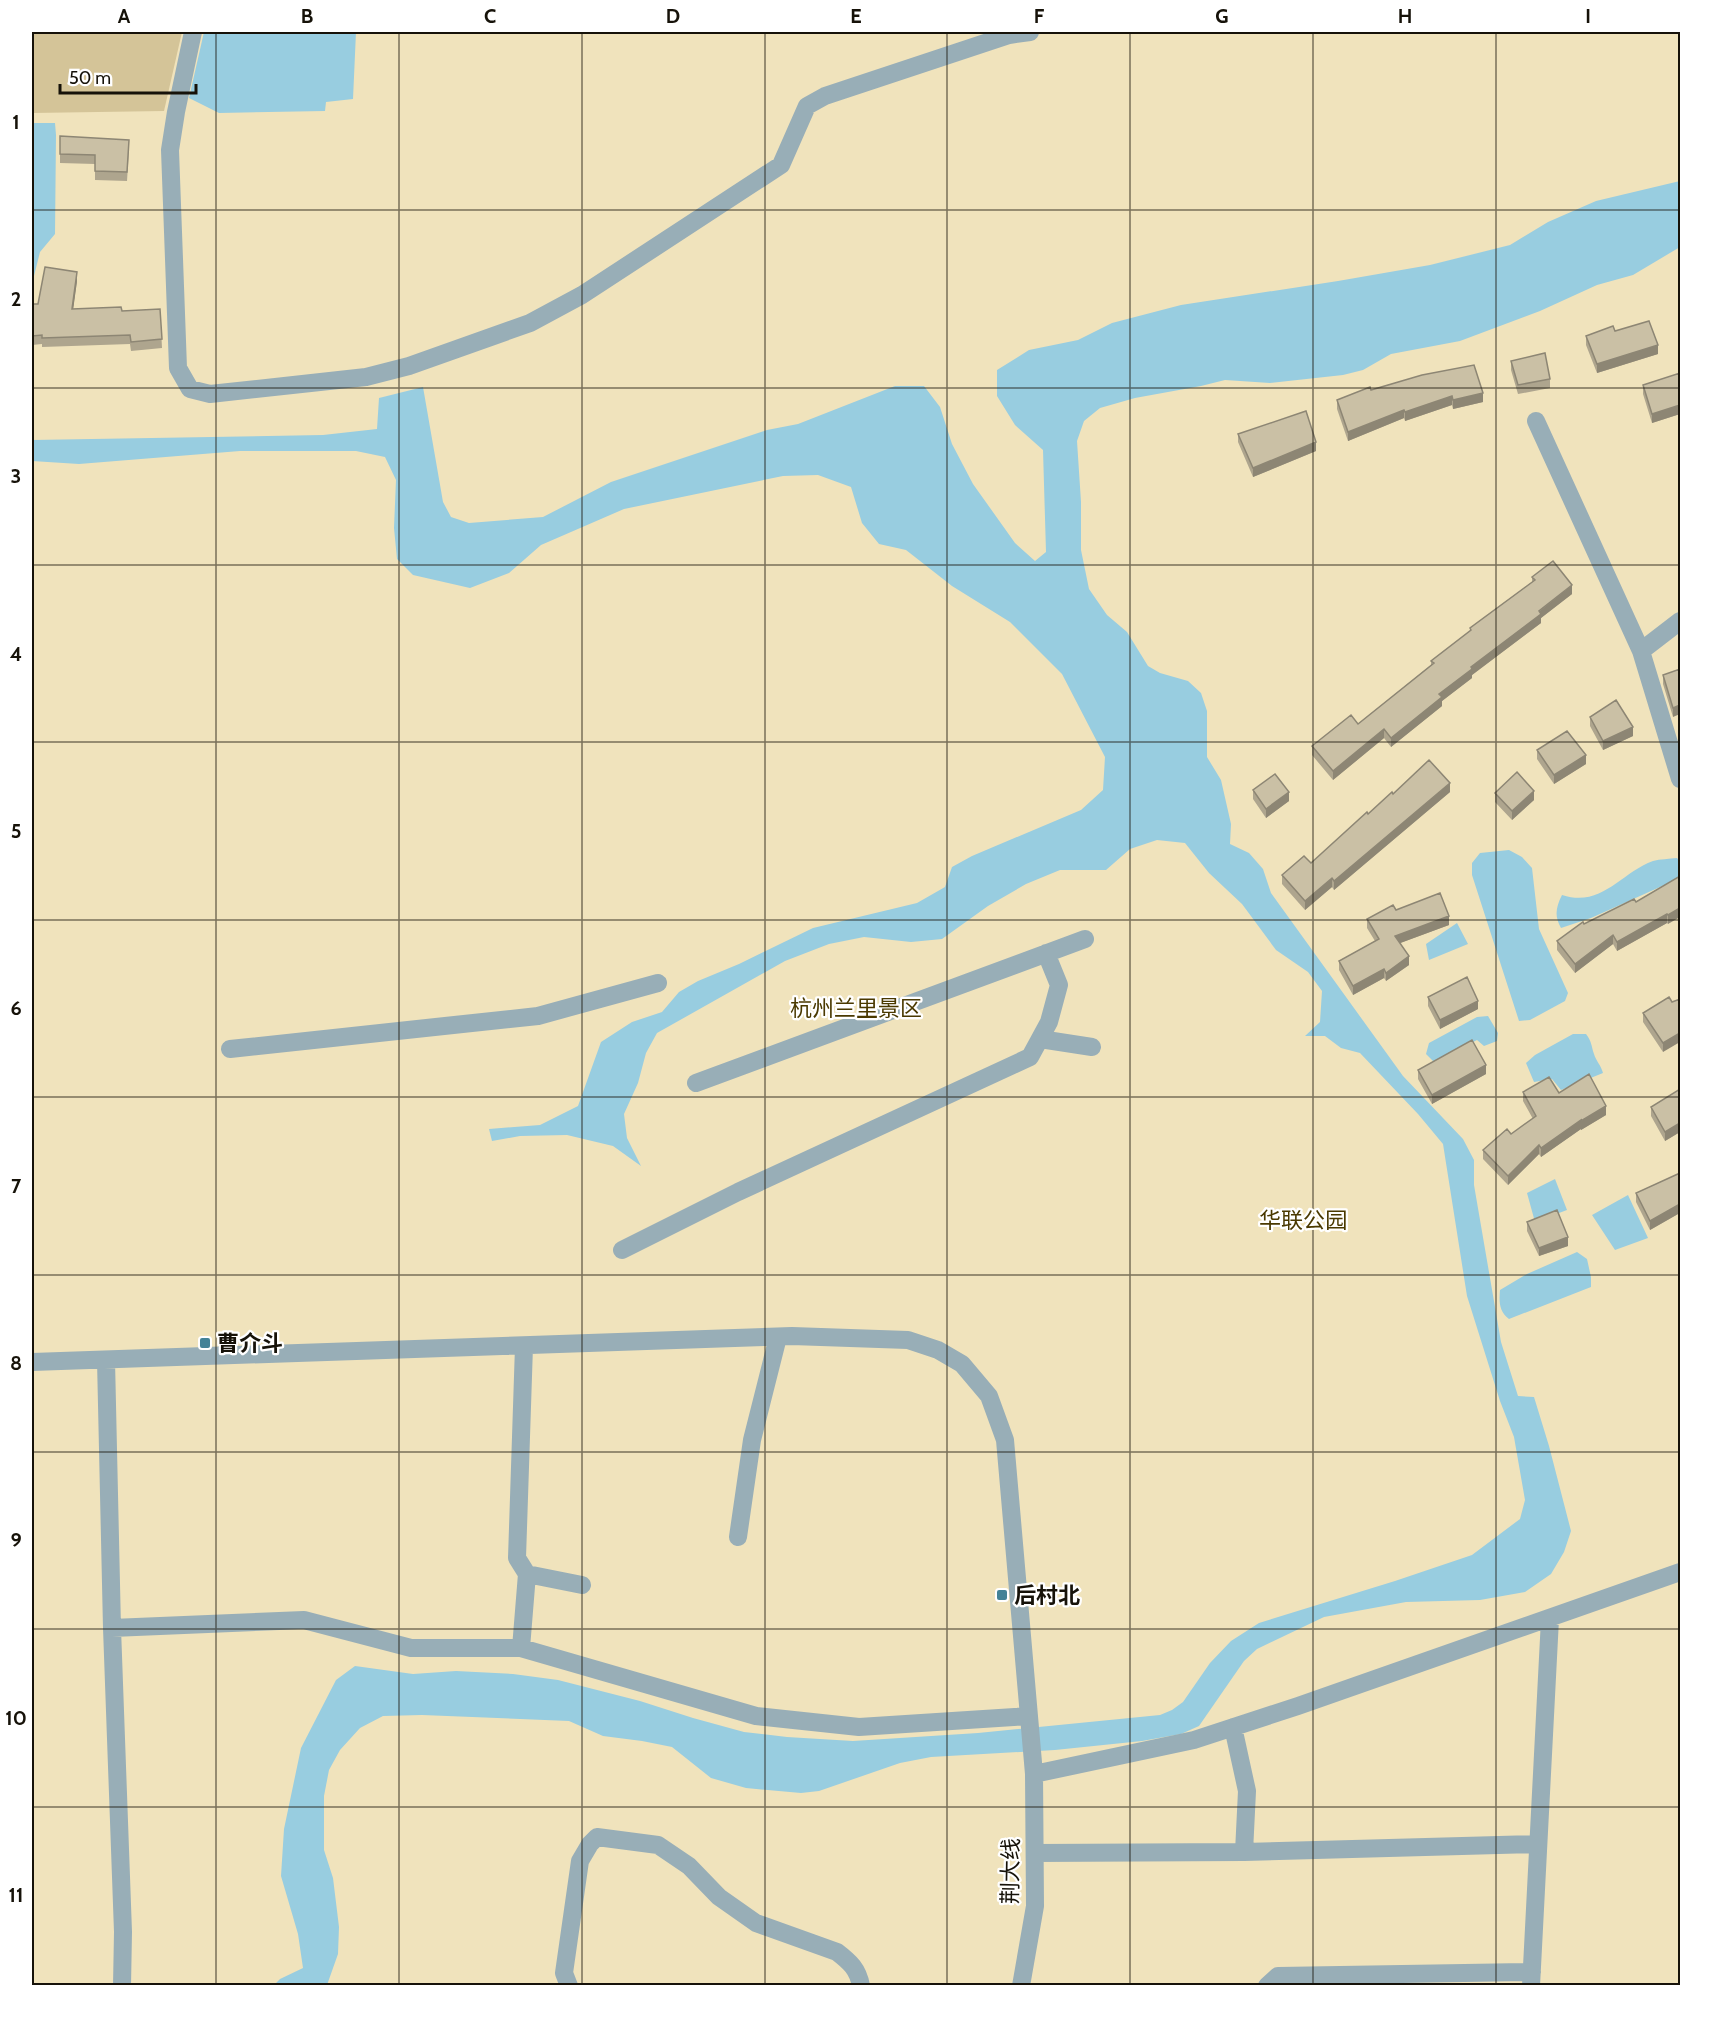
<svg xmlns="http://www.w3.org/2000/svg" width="1712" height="2017" font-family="Cabin,'Noto Sans SC',sans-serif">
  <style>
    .green { fill: #f0e3bc }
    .forest { fill: #d4c498 }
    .water { fill: #98cde0 }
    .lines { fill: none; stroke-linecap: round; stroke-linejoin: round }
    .minor { stroke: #98aeb7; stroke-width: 18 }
    .wall { fill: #aea58e }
    .shaded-wall { fill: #8d8674 }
    .building { fill: #cac0a5; stroke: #8d8674; stroke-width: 1.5 }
    .grid { fill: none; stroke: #161209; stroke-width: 1.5; stroke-opacity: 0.55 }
    .poi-dot { fill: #438297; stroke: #fff; stroke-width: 2 }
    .labels { text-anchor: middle; stroke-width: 4.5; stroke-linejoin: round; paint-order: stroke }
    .park-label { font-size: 22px; fill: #4a3900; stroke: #fff }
    .poi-label { font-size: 22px; font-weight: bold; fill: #161209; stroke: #fff; text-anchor: start }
    .street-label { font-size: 22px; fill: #161209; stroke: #fff }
    .neatline { fill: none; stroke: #161209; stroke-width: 2 }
    .grid-label { font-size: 20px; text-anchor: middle; font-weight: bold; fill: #161209 }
  </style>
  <rect width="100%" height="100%" fill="#fef8e7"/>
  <path class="green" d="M32,32H1680V1985H32Z"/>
  <path class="forest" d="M32,32H182L164,111L32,113Z"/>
  <path class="water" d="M204,32H356L353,99L326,102L325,111L219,113L189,98Z
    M32,123H55L56,135L55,234L40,252L32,284Z
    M1680,181V247L1633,275L1597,285L1540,311L1460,341L1391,354L1363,370L1343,375L1270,383L1225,380L1201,386L1135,398L1100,408L1084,421L1077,441L1081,502V550L1089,589L1107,615L1127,632L1148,666L1160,673L1188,681L1201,693L1207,711V757L1221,780L1231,824L1230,844L1249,853L1263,869L1271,893L1403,1076L1463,1139L1474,1160V1185L1501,1342L1518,1396L1534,1397L1549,1446L1571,1531L1564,1552L1551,1574L1525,1592L1480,1600L1406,1602L1324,1617L1257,1649L1244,1661L1199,1726L1181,1734L1142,1741L1055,1750L931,1757L900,1763L819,1791L801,1793L746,1788L711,1778L672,1747L642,1741L603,1736L569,1721L422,1715L383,1716L360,1728L340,1750L329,1770L324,1796V1850L333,1878L339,1927L338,1954L327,1985H274L280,1979L303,1968L298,1934L281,1876L284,1829L301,1748L336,1680L355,1666L413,1674L456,1671L513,1674L558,1680L640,1701L693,1718L744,1732L787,1737L853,1741L978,1733L1160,1715L1172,1710L1183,1702L1210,1663L1231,1641L1259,1623L1395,1581L1472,1555L1520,1519L1525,1500L1514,1437L1500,1401L1467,1296L1443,1144L1418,1114L1360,1053L1341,1048L1325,1036H1305L1320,1022L1322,991L1308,972L1276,950L1242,904L1209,873L1185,843L1157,840L1130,849L1106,870H1060L1026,884L988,906L942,939L911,942L864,937L829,944L785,961L657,1033L646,1053L638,1083L624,1114L627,1138L641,1166L613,1146L567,1135L520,1136L492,1141L489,1129L540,1125L578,1106L601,1042L632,1022L662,1012L679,992L698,981L739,964L813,928L917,903L945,887L952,867L972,856L1081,810L1103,790L1105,757L1062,674L1010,622L952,586L906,550L879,544L862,523L851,487L818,475L783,476L624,509L541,545L509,573L470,588L413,575L397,559L394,528L396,480L385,457L356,451H240L79,464L32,461V440L323,435L377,429L379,398L423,387L443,502L451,517L469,523L543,517L611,482L767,430L798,424L895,386H924L940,407L952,444L973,484L1015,543L1035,561L1046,552L1043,450L1015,425L997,396V370L1029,350L1078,340L1112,323L1181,305L1338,281L1430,265L1510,245L1548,222L1596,201Z
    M1509,850L1522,857L1532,868L1539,929L1568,993L1565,1001L1530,1020L1519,1021L1472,875V863L1480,853Z
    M1677,858L1680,862V878L1591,918L1561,928C1554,916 1556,907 1562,895C1602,908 1620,873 1653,861C1660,859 1669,859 1677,858Z
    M1457,923L1468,944L1429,960L1426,944Z
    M1488,1016L1498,1033L1497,1041L1484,1046L1477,1040L1434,1062L1426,1054L1429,1043L1477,1017Z
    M1573,1034H1586C1592,1042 1591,1045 1594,1054C1596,1061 1601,1065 1603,1073L1561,1090L1552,1079L1534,1082L1526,1063L1535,1055Z
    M1555,1179L1567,1210L1535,1222L1527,1193Z
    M1628,1195L1648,1238L1615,1250L1592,1215Z
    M1577,1252L1587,1259L1591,1277V1287L1509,1319C1499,1311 1499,1302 1500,1290L1527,1274Z"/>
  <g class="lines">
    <path class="minor" d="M193,32L176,112L170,150L178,368L190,389L210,394L366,377L409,366L530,323L582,295L781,165L807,106L825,96L1009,35L1030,32
      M1536,421L1641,651L1680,779
      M1641,651L1680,621
      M1040,1039L1092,1047
      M230,1049L538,1016L658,983
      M696,1083L1085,939
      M622,1250L738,1192L1030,1057L1049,1022L1059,985L1046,953
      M106,1360L112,1628L123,1932L122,1986
      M32,1362L792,1336L908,1340L938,1350L962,1364L989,1396L1005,1440L1034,1774L1035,1906L1021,1986
      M738,1537L752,1440L778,1337
      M527,1574L582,1585
      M112,1628L304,1620L411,1648H521L756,1716L859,1727L1029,1716
      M521,1648L527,1574L517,1558L524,1346
      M1233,1727L1247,1791L1244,1852
      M1034,1774L1194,1740L1298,1706L1680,1572
      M1035,1853L1244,1852L1538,1844
      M569,1986L564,1973L580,1861L590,1844L597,1837L658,1845L689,1866L719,1897L756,1923L837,1952C850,1962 858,1969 861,1986
      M1267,1986L1278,1976L1532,1972
      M1531,1986L1550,1619"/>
  </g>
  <path class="wall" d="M60,136L129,149L127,181L95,180V164L60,163Z
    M77,281L73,309L122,311L160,309L162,348L131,351L130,344L42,347V344L32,345V304H38Z
    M1615,331L1658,354L1597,373L1586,345V336Z
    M1511,361L1550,379V388L1518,394L1511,370Z
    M1680,373V414L1652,423L1643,394V385Z
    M1422,375L1483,402L1453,409L1452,405L1405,421L1404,418L1348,441L1337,409V400Z
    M1238,434L1316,451L1253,477L1238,442Z
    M1532,577L1572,594L1541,618V623L1472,675V678L1442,701V706L1391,747L1384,738L1333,780L1312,755V746L1358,724L1431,665V661L1470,631V628L1532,582Z
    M1680,669L1673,717L1663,684V675Z
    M1590,717L1633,736L1603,750L1590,726Z
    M1537,750L1586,764L1554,784L1537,759Z
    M1253,790L1289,801L1266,818L1253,799Z
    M1450,792L1334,890L1332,887L1305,910L1282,884V875L1311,863L1368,814L1393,794Z
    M1495,793L1534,800L1512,820L1495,802Z
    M1680,876L1668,924L1667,923L1617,951L1613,944L1575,973L1557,950V941L1584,924L1636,902Z
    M1396,910L1449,925L1400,943L1409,965L1386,981L1384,978L1353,995L1339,970V961L1375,941L1367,928V919Z
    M1428,997L1478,1009L1440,1029L1428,1006Z
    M1672,1002L1663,1052L1643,1022V1013Z
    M1418,1070L1486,1074L1432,1104L1418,1079Z
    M1680,1089V1132L1665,1141L1651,1116V1107Z
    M1523,1092L1559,1093L1606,1115L1581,1130V1129L1541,1157L1539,1154L1508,1185L1483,1159V1150L1511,1134L1533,1119L1523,1101Z
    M1680,1173V1215L1679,1216L1678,1214L1650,1230L1636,1202V1193Z
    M1527,1222L1568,1246L1539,1256L1527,1231Z"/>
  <path class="shaded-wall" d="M77,272V281L72,318V309Z
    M1658,345V354L1597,373V364Z
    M1483,393V402L1453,409V400Z
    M1452,396V405L1405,421V412Z
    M1680,405V414L1652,423V414Z
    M1404,410V418L1348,441V432Z
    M1316,442V451L1253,477V468Z
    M1572,585V594L1541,618V623L1472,675V678L1442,701V706L1391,747V738L1439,694L1471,667Z
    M1680,705V714L1673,717V708Z
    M1633,727V736L1603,750V741Z
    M1384,729V738L1333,780V771Z
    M1586,755V764L1554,784V775Z
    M1450,783V792L1334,890V881Z
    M1534,791V800L1512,820V811Z
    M1289,792V801L1266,818V809Z
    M1332,878V887L1305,910V901Z
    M1680,908V917L1668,924V915Z
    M1667,914V923L1617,951V942Z
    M1449,916V925L1395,945V936Z
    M1613,935V944L1575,973V964Z
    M1409,956V965L1386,981V973Z
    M1384,969V978L1353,995V986Z
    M1478,1001V1009L1440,1029V1020Z
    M1680,1033V1042L1663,1052V1043Z
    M1486,1065V1074L1432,1104V1095Z
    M1606,1106V1115L1581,1130V1121Z
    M1581,1120V1129L1541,1157V1148Z
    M1680,1123V1132L1665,1141V1132Z
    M1539,1145V1154L1508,1185V1176Z
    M1678,1205V1214L1650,1230V1221Z
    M1680,1206V1215L1679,1216V1207Z
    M1568,1237V1246L1539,1256V1248Z"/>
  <path class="building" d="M60,136L129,140L127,172L95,171V155L60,154Z
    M45,267L77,272L72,309L121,307L122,311L160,309L162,339L131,342L130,335L42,338V335L32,336V304H38Z
    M1649,321L1658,345L1597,364L1586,336L1613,326L1615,331Z
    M1545,353L1550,379L1518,385L1511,361Z
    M1474,365L1483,393L1453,400L1452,396L1405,412L1404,410L1348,432L1337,400L1370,387L1371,390L1422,375Z
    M1680,373V405L1652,414L1643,385Z
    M1306,411L1316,442L1253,468L1238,434Z
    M1553,561L1572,585L1539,611L1541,614L1471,667L1472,669L1439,694L1442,697L1391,738L1384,729L1333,771L1312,746L1351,715L1358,724L1434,663L1431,661L1471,630L1470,628L1535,580L1532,577Z
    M1680,669V705L1673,708L1663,675Z
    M1616,700L1633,727L1603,741L1590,717Z
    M1567,731L1586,755L1554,775L1537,750Z
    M1429,760L1450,783L1334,881L1332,878L1305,901L1282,875L1304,856L1311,863L1367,812L1368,814L1392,792L1393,794Z
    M1517,772L1534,791L1512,811L1495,793Z
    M1275,774L1289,792L1266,809L1253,790Z
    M1680,876V908L1668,915L1667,914L1617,942L1613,935L1575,964L1557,941L1583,922L1584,924L1634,899L1636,902Z
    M1440,893L1449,916L1395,936L1409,956L1386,973L1384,969L1353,986L1339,961L1379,939L1367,919L1393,905L1396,910Z
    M1467,977L1478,1001L1440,1020L1428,997Z
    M1669,997L1672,1002L1680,999V1033L1663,1043L1643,1013Z
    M1472,1040L1486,1065L1432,1095L1418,1070Z
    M1589,1074L1606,1106L1581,1121V1120L1541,1148L1539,1145L1508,1176L1483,1150L1507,1129L1511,1134L1536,1116L1523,1092L1549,1077L1559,1093Z
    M1680,1089V1123L1665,1132L1651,1107Z
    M1680,1173V1206L1679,1207L1678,1205L1650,1221L1636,1193Z
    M1557,1210L1568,1237L1539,1248L1527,1222Z"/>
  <path class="grid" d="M216,32V1986M399,32V1986M582,32V1986M765,32V1986M947,32V1986M1130,32V1986M1313,32V1986M1496,32V1986M32,210H1680M32,388H1680M32,565H1680M32,742H1680M32,920H1680M32,1097H1680M32,1275H1680M32,1452H1680M32,1629H1680M32,1807H1680"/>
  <g class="poi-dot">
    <rect x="199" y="1337" width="12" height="12" rx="3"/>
    <rect x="996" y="1589" width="12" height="12" rx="3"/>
  </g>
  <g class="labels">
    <g class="park-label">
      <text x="856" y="1016">杭州兰里景区</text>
      <text x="1303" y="1228">华联公园</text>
    </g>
    <g class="poi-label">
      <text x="217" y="1351">曹介斗</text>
      <text x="1014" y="1603">后村北</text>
    </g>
    <g class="street-label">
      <text transform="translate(1010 1871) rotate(-89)" y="8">荆大线</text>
    </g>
  </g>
  <rect width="1712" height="2017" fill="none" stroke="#ffffff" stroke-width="66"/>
  <path d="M60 84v9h136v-9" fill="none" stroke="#161209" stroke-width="3"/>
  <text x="69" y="84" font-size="18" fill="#161209" stroke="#ffffff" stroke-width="4.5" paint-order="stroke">50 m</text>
  <rect x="33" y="33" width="1646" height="1951" class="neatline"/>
  <g class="grid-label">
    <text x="124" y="23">A</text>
    <text x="307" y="23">B</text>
    <text x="490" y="23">C</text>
    <text x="673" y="23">D</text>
    <text x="856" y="23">E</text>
    <text x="1039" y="23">F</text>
    <text x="1222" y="23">G</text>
    <text x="1405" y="23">H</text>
    <text x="1588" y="23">I</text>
    <text x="16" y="129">1</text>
    <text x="16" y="306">2</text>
    <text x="16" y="483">3</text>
    <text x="16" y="661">4</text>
    <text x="16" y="838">5</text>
    <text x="16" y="1015">6</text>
    <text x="16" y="1193">7</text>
    <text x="16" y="1370">8</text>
    <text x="16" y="1547">9</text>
    <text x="16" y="1725">10</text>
    <text x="16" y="1902">11</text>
  </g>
</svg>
